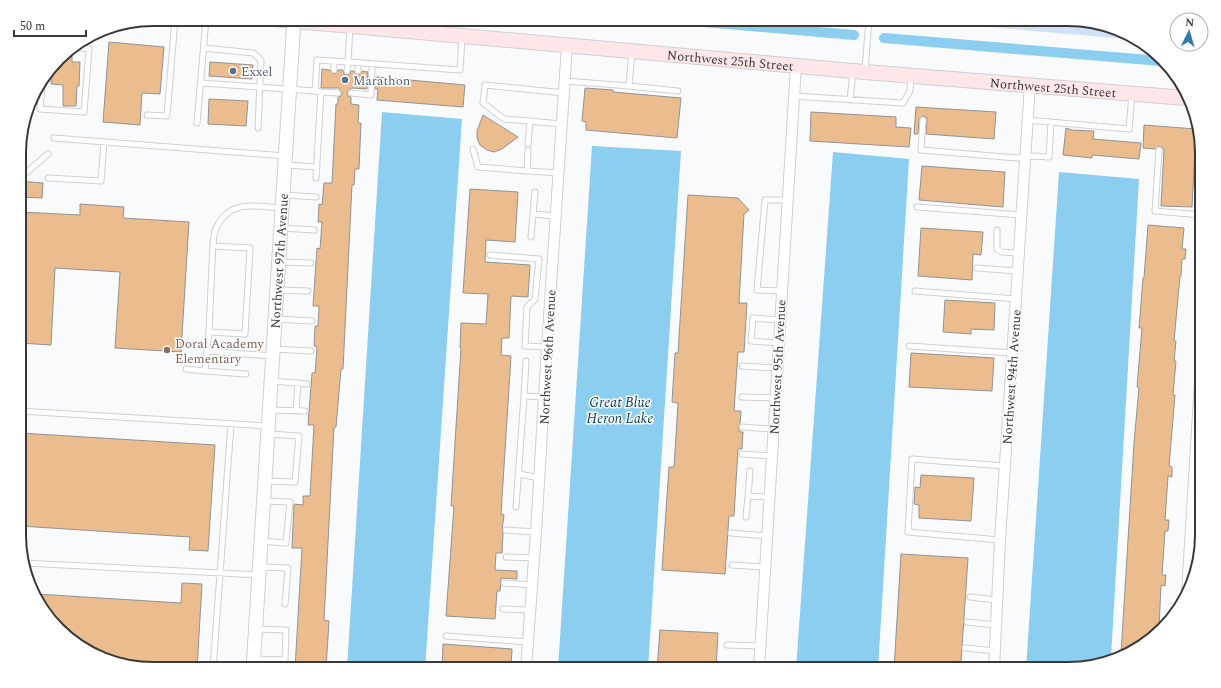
<svg xmlns="http://www.w3.org/2000/svg" width="1221" height="688" font-family="Spectral,serif">
  <style>
    .green { fill: #d0e2f9 }
    .water { fill: #8ccef0 }
    .lines { fill: none; stroke-linecap: round; stroke-linejoin: round }
    .canal { stroke: #8ccef0; stroke-width: 10 }
    .building { fill: #ebbc8d; stroke: #939392 }
    .service-casing { stroke: #cfd0d1; stroke-width: 7 }
    .minor-casing { stroke: #cfd0d1; stroke-width: 12 }
    .tertiary-casing { stroke: #cfd0d1; stroke-width: 15 }
    .secondary-casing { stroke: #cfd0d1; stroke-width: 16 }
    .service { stroke: #fff; stroke-width: 5 }
    .minor { stroke: #fff; stroke-width: 10 }
    .tertiary { stroke: #fff; stroke-width: 13 }
    .secondary { stroke: #ffe6e8; stroke-width: 14 }
    .service-dot { fill: #5c6f8a; stroke: #fff; stroke-width: 1.5 }
    .education-dot { fill: #8d6e63; stroke: #fff; stroke-width: 1.5 }
    .labels { text-anchor: middle; stroke-width: 3; stroke-linejoin: round; paint-order: stroke }
    .street-label { font-size: 13px; fill: #393939; stroke: #fff }
    .service-label { font-size: 13px; fill: #4e5e75; stroke: #fff; text-anchor: start }
    .education-label { font-size: 13px; fill: #785e54; stroke: #fff; text-anchor: start }
    .water-label { font-size: 14px; font-style: italic; fill: #094259; stroke: #fff }
    .rim { fill: none; stroke: #393939; stroke-width: 2 }
  </style>
  <rect width="100%" height="100%" fill="#f9fafb"/>
  <path class="green" d="M896,19H1068L1135,37L1138,40Z"/>
  <path class="water" d="M382,112L462,119L425,669H347Z
    M592,146L681,151L648,669H558Z
    M833,152L909,159L878,669H796Z
    M1059,172L1139,179L1111,657L1076,669H1026Z"/>
  <g class="lines">
    <path class="canal" d="M669,19L854,35
      M884,38L1161,61"/>
  </g>
  <path class="building" d="M109,42L164,47L160,94L142,93L140,125L103,122Z
    M63,55H72V62H80L79,86H77L76,106H63V85L51,84L52,69Z
    M210,62L253,65L252,79L209,76Z
    M322,69L330,70L331,72L334,74L336,73L338,70H343L344,74L347,75L350,74L351,71H354L355,73L358,75L360,74L362,71L368,72L367,89L352,88L348,90L347,93L348,96L351,97V104L359,105L358,123H361L359,169H355L354,185H352L343,369H341L336,427H334L324,620L329,621L326,669H295L302,548H292L294,504L303,505V496H310L314,425H308L312,373H315L317,347L314,346L315,326H318L319,306H313L317,248L320,249L322,222H318L319,204L322,205L324,183H332L336,104H338V97L341,96L342,93L339,88H321Z
    M376,77L465,85L463,107L377,100L378,89H375Z
    M585,88L613,90V92L681,98L677,138L586,130V122L582,121Z
    M209,99L248,101L246,126L208,124Z
    M916,107L996,112L994,139L926,134L927,120L926,117L923,116L919,119L918,134H914Z
    M811,112L896,117V127L911,128L909,147L810,141Z
    M483,115L518,137L502,149L494,152L487,150L480,145L477,138V131Z
    M1144,125L1196,129L1192,207L1161,206L1164,149L1159,146L1155,149L1143,148Z
    M1066,128L1072,130L1094,131L1093,139L1141,143L1139,159L1092,155V158L1063,155Z
    M922,166L1005,172L1003,207L919,200Z
    M20,181L43,183L42,198L20,197Z
    M470,189L518,192L515,242L486,240L485,262L530,265L528,297L511,296L509,338H502L501,355L511,356L501,514L504,515L502,530L503,533L502,553H496L495,570L517,571V579L501,578L500,591H497L495,619L446,616L454,506H451L461,348H460L461,323L486,324L488,294L463,293Z
    M688,195L738,198L749,210L744,214L739,303H747L744,352H738L734,411H741L740,424L738,427L740,432H743L742,449H738L734,516H729L725,574L662,570L669,467H674L678,403L672,402L675,353H678Z
    M80,204L124,207L123,218L189,222L181,352L115,348L120,272L55,268L51,345L20,343V212L80,215Z
    M1148,225L1184,228L1182,249H1186L1185,259H1182L1181,276H1180L1174,341H1176L1174,361H1176L1173,395H1175L1169,466L1172,467V477L1168,476L1165,520H1169L1168,531H1165L1162,575H1166L1165,586L1161,585L1159,629L1142,647L1121,654L1134,443L1139,387H1137L1142,328H1139L1143,278H1144Z
    M921,228L983,232L981,255L973,254L972,280L918,276Z
    M945,300L995,303L994,330L971,329V334L943,332Z
    M911,353L994,358L992,391L909,387Z
    M20,433L215,445L208,551L189,550L190,537L20,526Z
    M921,475L974,478L971,521L919,518V505L914,504L915,487L920,488Z
    M901,554L968,558L961,662L956,661V669H894Z
    M182,583L202,584L197,669H153L86,651L41,609L36,594L181,603Z
    M660,630L718,633L716,669H657Z
    M443,644L512,649L511,668L442,669Z"/>
  <g class="lines">
    <defs>
      <path id="service" d="M350,27L348,62L460,70L462,38
        M204,48L253,53L261,60L258,128
        M632,52L629,86L678,91
        M334,70V61
        M865,70L869,19
        M358,71V62
        M565,81L629,86
        M201,83L315,91L317,60L348,62L347,71
        M40,85L42,88L40,109L84,112L89,49L73,47
        M315,91L321,92L316,178
        M321,92L338,93
        M351,93L371,95L372,64
        M793,96L903,103L910,91L911,76
        M850,100L853,71
        M147,115L167,116L175,19
        M923,120L921,150L1017,158L1035,156L1049,157L1051,122
        M1027,120L1129,129L1132,94
        M197,123L206,19
        M562,124L504,119L483,103L485,85L564,93
        M54,138L285,156
        M528,144L530,121
        M473,149L478,167L527,171
        M528,150L527,171L559,173
        M1159,150L1155,211L1202,215
        M286,165L317,167
        M20,175L27,172L48,154
        M48,178L101,181L104,142
        M535,192L533,214L555,216
        M284,195L316,197
        M917,207L1021,215
        M282,228L314,230
        M997,230V249L1002,252L1019,253
        M531,237L533,214
        M213,246L250,248L245,334L209,332C210,309 211,287 212,264C213,252 212,239 216,228C219,221 226,213 232,210C246,203 266,207 281,208
        M490,255L539,259L535,299L527,307L525,346L547,347
        M280,262L311,263
        M977,268L1018,271
        M278,290L308,291
        M781,291L757,290L765,200H787
        M915,291L1016,299
        M276,319L312,321
        M778,343L751,341L753,318L779,320
        M909,346L1013,353
        M274,349L311,351
        M207,351L209,332
        M526,361L524,396L544,397
        M742,366L777,368
        M186,369L205,371
        M246,374L205,371L207,351L272,356
        M272,381L307,384
        M742,397L775,398
        M271,410L305,411
        M20,411L267,426
        M296,411L298,383
        M742,427L773,429
        M742,454L772,456
        M750,471L748,496L769,497
        M519,474L540,478
        M266,481L295,482L299,436L269,434
        M516,507L524,396
        M746,517L748,496
        M506,530L536,532
        M731,533L767,536
        M1000,540L908,532L912,459L1005,466
        M261,541L286,543L290,502L265,501
        M506,557L534,558
        M24,563L259,575
        M732,565L765,567
        M261,567L288,568L285,604
        M504,583L532,585
        M970,597L997,600
        M503,609L530,610
        M967,622L996,625
        M446,636L528,642
        M727,645L760,646
        M965,648L995,651
        M254,659L285,660L286,630L256,629
        M726,665L759,667
        M213,669L231,424"/>
      <path id="minor" d="M1187,593L1202,349
        M526,669L536,532L547,347L567,45
        M759,669L796,65
        M994,669L1000,540L1030,85"/>
      <g id="tertiary">
        <path id="s1" d="M253,669L294,19"/>
      </g>
      <g id="secondary">
        <path id="s2" d="M274,19L853,71L1186,98"/>
      </g>
    </defs>
    <use href="#service" class="service-casing"/>
    <use href="#minor" class="minor-casing"/>
    <use href="#tertiary" class="tertiary-casing"/>
    <use href="#secondary" class="secondary-casing"/>
    <use href="#service" class="service"/>
    <use href="#minor" class="minor"/>
    <use href="#tertiary" class="tertiary"/>
    <use href="#secondary" class="secondary"/>
  </g>
  <g class="service-dot">
    <circle cx="233" cy="71" r="4"/>
    <circle cx="345" cy="80" r="4"/>
  </g>
  <circle class="education-dot" cx="167" cy="350" r="4"/>
  <g class="labels">
    <g class="street-label">
      <text dy="5" stroke="none"><textPath href="#s2" startOffset="458">Northwest 25th Street</textPath></text>
      <text dy="5" stroke="none"><textPath href="#s2" startOffset="782">Northwest 25th Street</textPath></text>
      <text dy="5" stroke="none"><textPath href="#s1" startOffset="409">Northwest 97th Avenue</textPath></text>
      <text transform="translate(547 357) rotate(-87)" y="5">Northwest 96th Avenue</text>
      <text transform="translate(777 367) rotate(-87)" y="5">Northwest 95th Avenue</text>
      <text transform="translate(1011 377) rotate(-86)" y="5">Northwest 94th Avenue</text>
    </g>
    <g class="service-label">
      <text x="241" y="76">Exxel</text>
      <text x="353" y="85">Marathon</text>
    </g>
    <g class="education-label">
      <text x="175" y="348">Doral Academy<tspan x="175" dy="15">Elementary</tspan></text>
    </g>
    <g class="water-label">
      <text x="620" y="407">Great Blue<tspan x="620" dy="16">Heron Lake</tspan></text>
    </g>
  </g>
  <path d="M0 0H1221V688H0ZM153 26H1068A127 127 0 0 1 1195 153V535A127 127 0 0 1 1068 662H153A127 127 0 0 1 26 535V153A127 127 0 0 1 153 26Z" fill="#fff" fill-rule="evenodd"/>
  <path class="rim" d="M153 26H1068A127 127 0 0 1 1195 153V535A127 127 0 0 1 1068 662H153A127 127 0 0 1 26 535V153A127 127 0 0 1 153 26Z"/>
  <g transform="translate(1189 32) rotate(5)"><circle r="19" fill="#ffffff" stroke="#b0b0b0"/>
  <path d="M0-3L7 15L0 10L-7 15Z" fill="#317caf"/>
  <text y="-6" font-size="11" font-weight="bold" text-anchor="middle" fill="#393939">N</text>
  </g>
  <path d="M14 30v6h72v-6" fill="none" stroke="#393939" stroke-width="2"/>
  <text x="20" y="30" font-size="12" fill="#393939" stroke="#ffffff" stroke-width="3" paint-order="stroke">50 m</text>
</svg>
